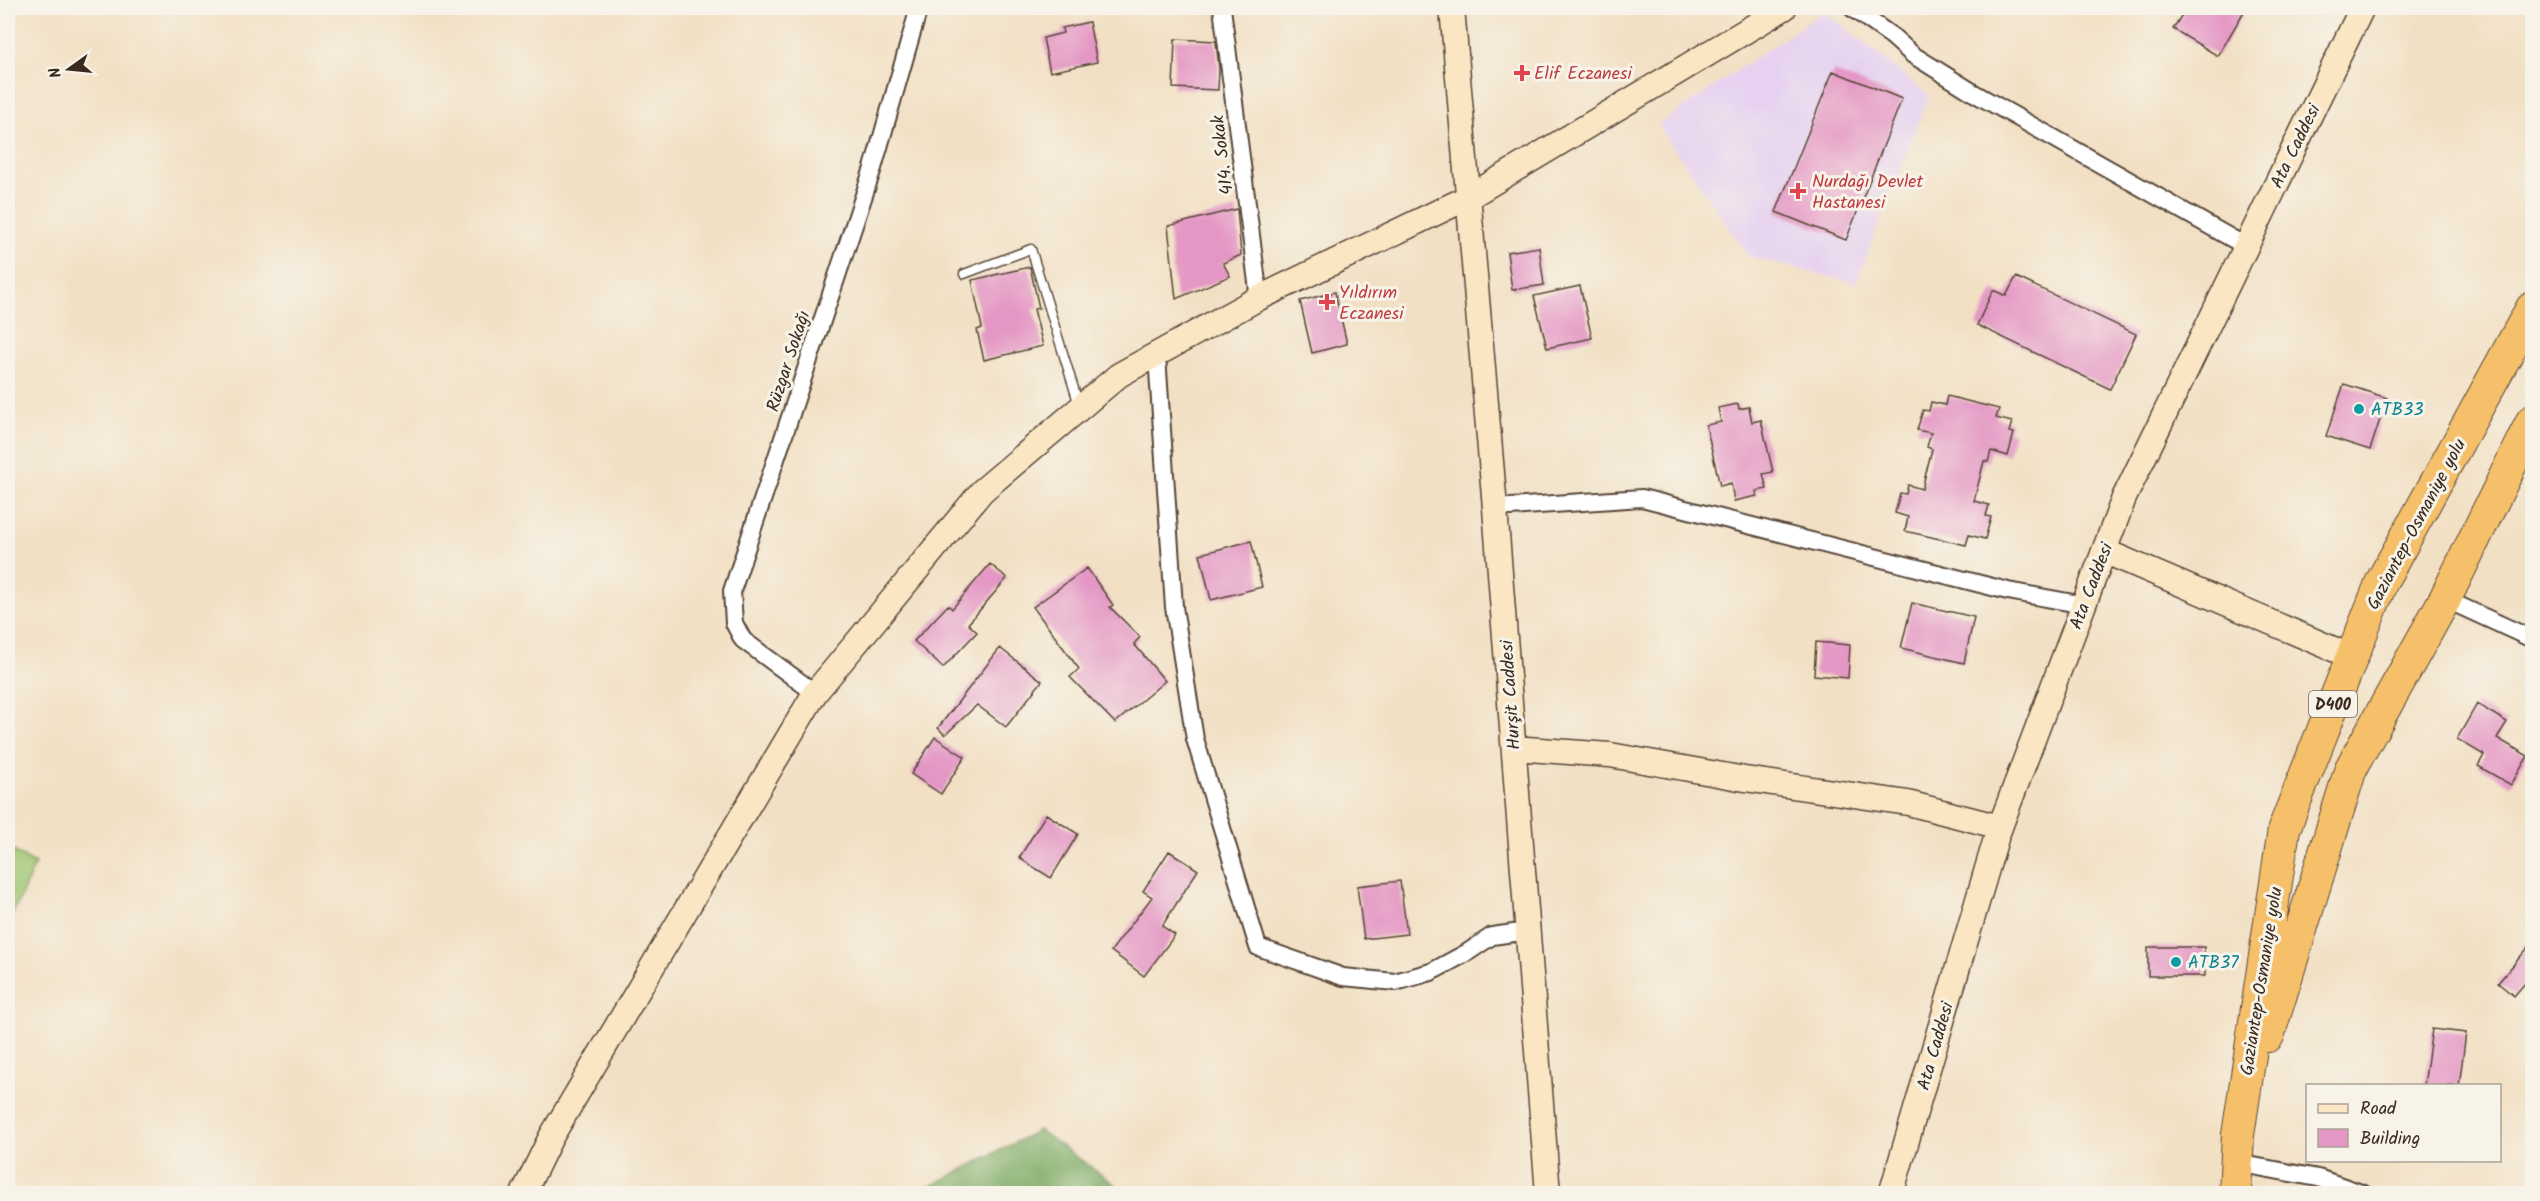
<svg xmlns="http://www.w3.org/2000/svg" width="2540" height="1201" font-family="Kalam,sans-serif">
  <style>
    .built { fill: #e6d2f0 }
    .green { fill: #9cc571; stroke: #6c7848; stroke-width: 1.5 }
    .forest { fill: #7daa63; stroke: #5c6a40; stroke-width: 1.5 }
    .building { fill: #e497c4 }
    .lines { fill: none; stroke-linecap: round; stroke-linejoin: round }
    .lane-casing { stroke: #564537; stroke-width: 11 }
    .street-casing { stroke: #564537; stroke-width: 20 }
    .secondary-casing { stroke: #564537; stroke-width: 27 }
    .highway-casing { stroke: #564537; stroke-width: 34 }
    .lane { stroke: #fff; stroke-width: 8 }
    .street { stroke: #fff; stroke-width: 16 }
    .secondary { stroke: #fbe6c4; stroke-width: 24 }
    .highway { stroke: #f6c06b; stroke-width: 32 }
    .health-dot { fill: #e0444e; stroke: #f7f3e8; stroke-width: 2 }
    .culture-dot { fill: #0f9aa8; stroke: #f7f3e8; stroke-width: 2 }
    .labels { text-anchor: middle; stroke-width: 6; stroke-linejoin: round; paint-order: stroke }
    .shield { fill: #f7f3e8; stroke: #73665b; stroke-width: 1.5 }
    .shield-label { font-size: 16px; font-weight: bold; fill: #3b2a1e }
    .health-label { font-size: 18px; fill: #be3a42; stroke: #f7f3e8; text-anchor: start }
    .street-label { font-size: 18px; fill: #3b2a1e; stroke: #f7f3e8 }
    .culture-label { font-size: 18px; fill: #0d838f; stroke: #f7f3e8; text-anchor: start }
  </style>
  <rect width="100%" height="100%" fill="#f7f3e8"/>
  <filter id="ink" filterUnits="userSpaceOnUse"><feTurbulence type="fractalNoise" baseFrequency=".0167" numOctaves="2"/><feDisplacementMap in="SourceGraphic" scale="12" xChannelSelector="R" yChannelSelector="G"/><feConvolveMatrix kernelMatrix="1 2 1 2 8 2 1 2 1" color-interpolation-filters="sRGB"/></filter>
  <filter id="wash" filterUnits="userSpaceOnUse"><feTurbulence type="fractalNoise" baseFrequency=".008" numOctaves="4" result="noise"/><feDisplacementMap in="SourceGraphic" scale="24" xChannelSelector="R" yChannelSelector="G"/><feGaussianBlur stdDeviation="1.35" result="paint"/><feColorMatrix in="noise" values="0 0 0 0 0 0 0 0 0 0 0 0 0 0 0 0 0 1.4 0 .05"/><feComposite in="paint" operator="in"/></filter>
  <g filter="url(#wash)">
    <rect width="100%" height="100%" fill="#f2e0c4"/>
    <path class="built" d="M1824,11L1929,95L1856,283L1749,257L1658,125Z"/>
    <path class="green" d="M8,848L35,864L8,925Z"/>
    <path class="forest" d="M1039,1130L1127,1193H917Z"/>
    <g id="blocks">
      <path class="building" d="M2186,8H2246L2218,56L2173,29Z
        M1089,22L1097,62L1050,72L1043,38L1063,33L1062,28Z
        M1175,39L1216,41L1219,69L1218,90L1173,88Z
        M1833,71L1902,99L1846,240L1776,212Z
        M1237,209L1241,255L1223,263L1230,276L1176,299L1168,226Z
        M1539,247L1544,285L1512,290L1507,252Z
        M1030,267L1039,308L1034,309L1043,346L984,360L977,330L982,328L972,280Z
        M2016,277L2136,334L2110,389L1977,325L1993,290L2006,296Z
        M1580,286L1592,338L1547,348L1534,296Z
        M1335,292L1347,344L1312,353L1300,301Z
        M2344,384L2387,398L2370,450L2326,436Z
        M1947,396L1999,409L1996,418L2012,422L2009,432L2014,433L2008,456L1991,451L1988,462L1984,461L1974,501L1989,505L1986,516L1991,517L1985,539L1969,535L1966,545L1905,531L1908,517L1895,513L1900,493L1906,494L1908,485L1922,489L1932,449L1927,447L1931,433L1917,430L1923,410L1929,411L1931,402L1945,405Z
        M1738,404L1739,409L1749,407L1752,422L1761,420L1773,472L1763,474L1767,489L1756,491L1757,496L1734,501L1731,483L1720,486L1706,425L1721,422L1718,408Z
        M1251,541L1262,587L1211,600L1200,554Z
        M990,564L1007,578L968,624L977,632L943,668L914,641L948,605L952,609Z
        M1087,568L1113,605L1110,607L1140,637L1134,644L1165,681L1115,723L1070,677L1079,669L1033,607Z
        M1912,603L1974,617L1964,663L1901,648Z
        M1816,642L1850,645L1848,678L1814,675Z
        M1000,648L1042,681L1006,727L977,705L945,735L938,728Z
        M2477,704L2507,722L2497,738L2528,756L2511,785L2478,766L2484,755L2457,739Z
        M935,737L965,757L941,794L911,774Z
        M1046,814L1078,834L1051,878L1019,858Z
        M1169,851L1198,870L1162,926L1175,935L1144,976L1111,951L1152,897L1143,891Z
        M1400,881L1407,934L1364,939L1357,886Z
        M2532,943V975L2514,996L2498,983Z
        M2148,947H2204L2205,976H2148Z
        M2432,1029L2466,1033L2459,1086H2424Z"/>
    </g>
  </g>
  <g filter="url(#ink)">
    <use href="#blocks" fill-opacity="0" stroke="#564537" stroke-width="1.5"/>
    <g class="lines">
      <defs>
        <path id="lane" d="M964,274L1031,249L1079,405"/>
        <path id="street" d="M1222,8L1259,298
          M1852,8L1893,37L1913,55L1974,93L2247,247
          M1157,356L1174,607L1195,739L1258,947L1343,977L1395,982L1431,972L1468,952L1492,936L1528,931
          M1495,508L1642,498L2008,591L2084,605
          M2445,599L2532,639
          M815,693L743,640L734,623L732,591L873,168L919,8
          M2237,1163L2318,1178L2364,1194"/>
        <path id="secondary" d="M1452,8L1495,508L1548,1194
          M2104,551L2352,657
          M1514,748L1610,755L1745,779L1908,803L2000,827
          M523,1194L551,1137L815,693L982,491L1119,375L1259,298L1469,197L1784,8
          M1891,1194L1997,835L2124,498L2362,8"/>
        <path id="highway" d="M2268,1036L2351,768L2445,599L2532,421
          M2235,1194L2238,1135L2284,829L2382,581L2532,308"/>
      </defs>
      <use href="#lane" class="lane-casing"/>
      <use href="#street" class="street-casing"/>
      <use href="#secondary" class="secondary-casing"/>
      <use href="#highway" class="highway-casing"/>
      <use href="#lane" class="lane"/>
      <use href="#street" class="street"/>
      <use href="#secondary" class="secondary"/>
      <use href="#highway" class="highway"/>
    </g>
  </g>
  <g class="health-dot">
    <path d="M1519 64h6v6h6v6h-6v6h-6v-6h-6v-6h6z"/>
    <path d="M1795 182h6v6h6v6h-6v6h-6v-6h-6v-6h6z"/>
    <path d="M1324 293h6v6h6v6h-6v6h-6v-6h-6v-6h6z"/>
  </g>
  <g class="culture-dot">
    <circle cx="2359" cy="409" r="6"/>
    <circle cx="2176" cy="962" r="6"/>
  </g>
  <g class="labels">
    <rect class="shield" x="2309" y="691" width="48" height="26" rx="4.5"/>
    <g class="shield-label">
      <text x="2333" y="710">D400</text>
    </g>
    <g class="health-label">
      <text x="1534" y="79">Elif Eczanesi</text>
      <text x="1812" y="187">Nurdağı Devlet<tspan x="1812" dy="21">Hastanesi</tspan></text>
      <text x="1339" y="298">Yıldırım<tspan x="1339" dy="21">Eczanesi</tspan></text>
    </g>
    <g class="street-label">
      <text transform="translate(2295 146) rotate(-64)" y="6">Ata Caddesi</text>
      <text transform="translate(1222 155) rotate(-97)" y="6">414. Sokak</text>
      <text transform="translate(788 361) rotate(-72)" y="6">Rüzgar Sokağı</text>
      <text transform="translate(2416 524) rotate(-62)" y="6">Gaziantep-Osmaniye yolu</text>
      <text transform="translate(2091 586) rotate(-69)" y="6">Ata Caddesi</text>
      <text transform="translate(1510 695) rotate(-94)" y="6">Hurşit Caddesi</text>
      <text transform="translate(2261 981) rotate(-81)" y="6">Gaziantep-Osmaniye yolu</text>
      <text transform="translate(1935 1046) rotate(-74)" y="6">Ata Caddesi</text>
    </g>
    <g class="culture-label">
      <text x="2371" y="415">ATB33</text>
      <text x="2188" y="968">ATB37</text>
    </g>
  </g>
  <rect width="2540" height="1201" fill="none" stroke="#f7f3e8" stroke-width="30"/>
  <rect x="2306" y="1084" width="195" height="78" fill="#f7f3e8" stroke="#aca397" stroke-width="1.5"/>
  <rect x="2318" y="1104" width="30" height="9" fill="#fbe6c4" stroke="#aca397" stroke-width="1.5"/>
  <text x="2360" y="1114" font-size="18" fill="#3b2a1e">Road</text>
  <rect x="2318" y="1129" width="30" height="18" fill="#e497c4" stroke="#aca397" stroke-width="1.5"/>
  <text x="2360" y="1144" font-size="18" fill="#3b2a1e">Building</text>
  <g transform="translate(69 69) rotate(255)" stroke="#f7f3e8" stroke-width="4.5" paint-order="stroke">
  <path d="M0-4.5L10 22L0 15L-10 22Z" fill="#3b2a1e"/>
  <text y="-9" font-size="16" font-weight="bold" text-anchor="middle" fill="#3b2a1e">N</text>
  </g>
</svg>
